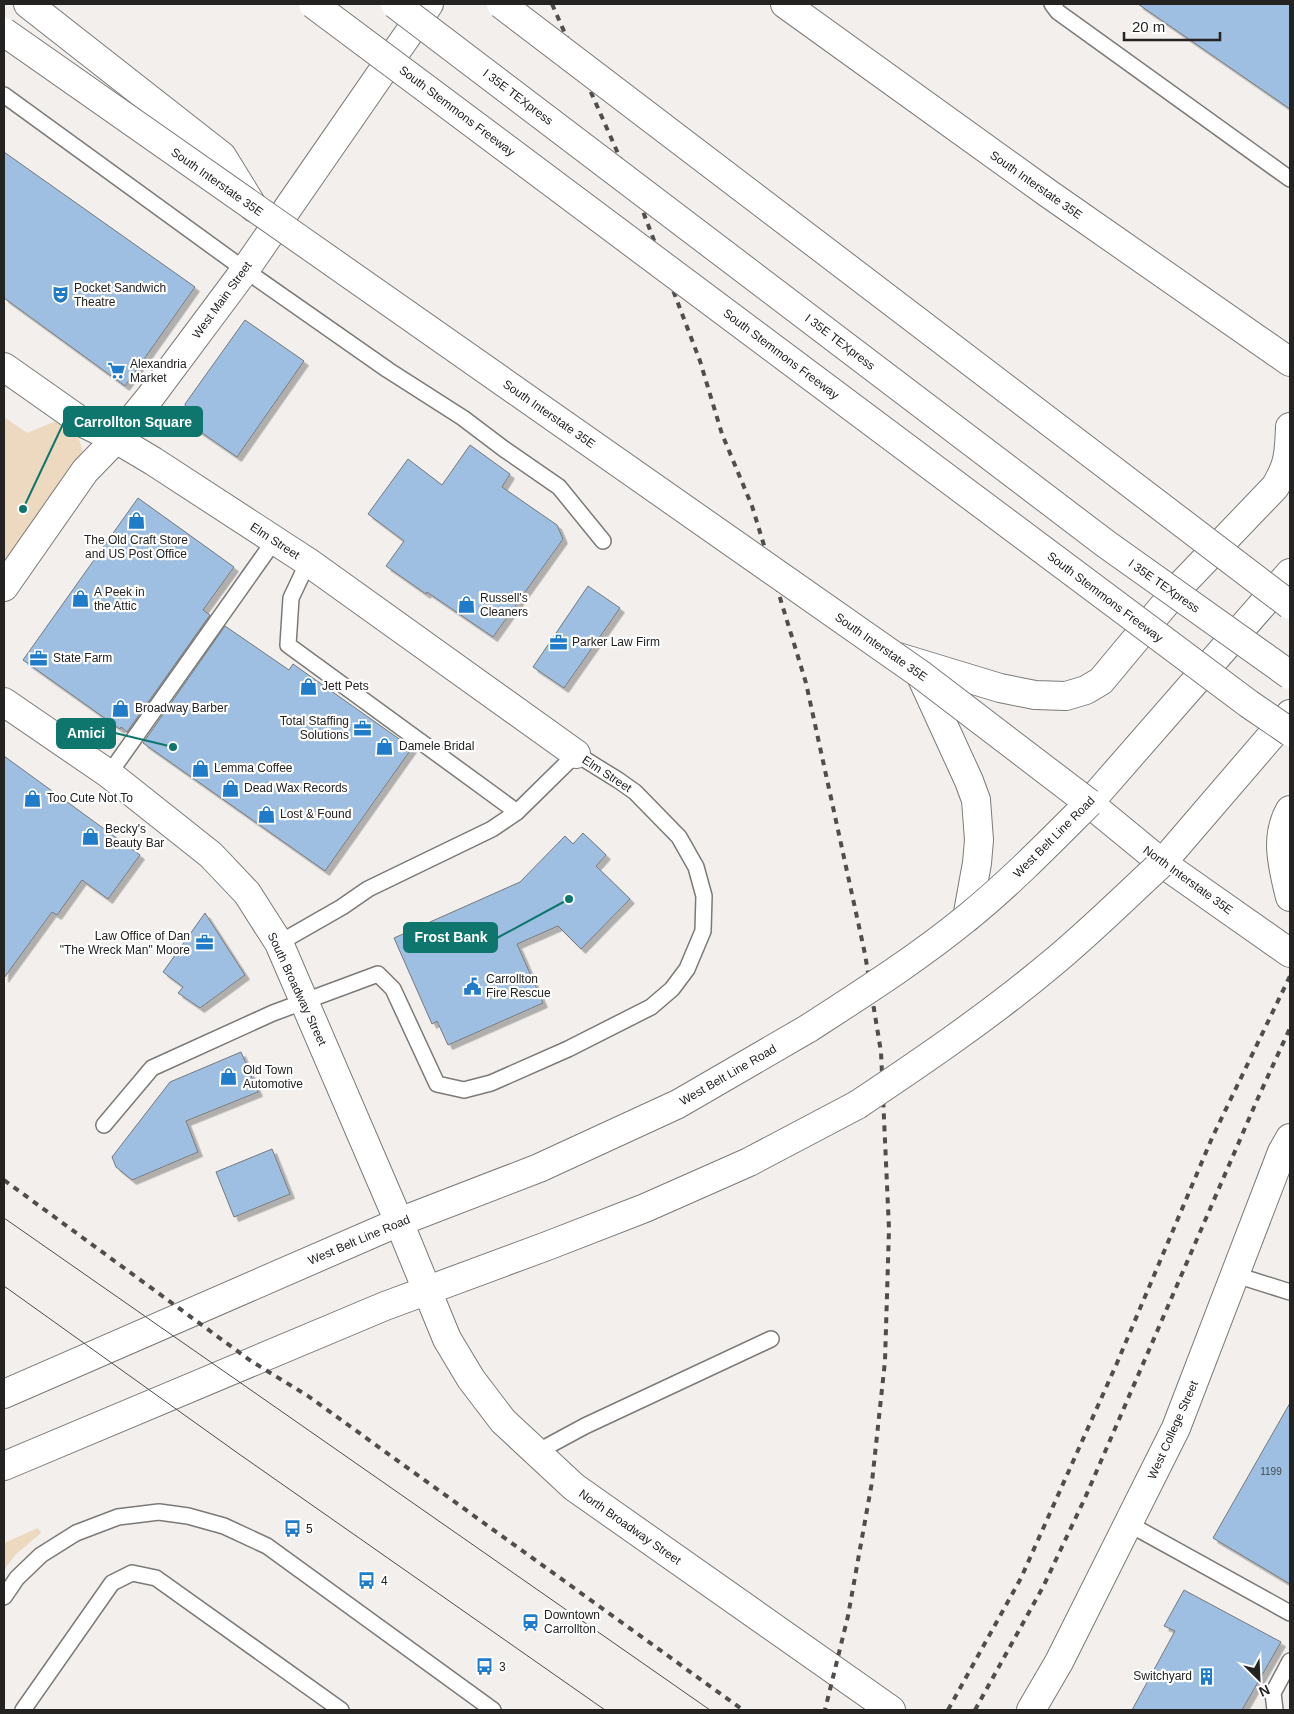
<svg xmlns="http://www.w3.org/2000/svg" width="1294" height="1714" font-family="Arial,sans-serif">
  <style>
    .green { fill: #edd8c0 }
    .building { fill: #9ebfe1; stroke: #76787b; filter: url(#shadow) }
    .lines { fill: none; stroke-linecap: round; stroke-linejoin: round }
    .service-casing { stroke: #7c7a77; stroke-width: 18 }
    .minor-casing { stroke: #7c7a77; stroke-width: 30 }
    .tertiary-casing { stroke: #7c7a77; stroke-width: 30 }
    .secondary-casing { stroke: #7c7a77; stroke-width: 30 }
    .primary-casing { stroke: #7c7a77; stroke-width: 30 }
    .motorway-casing { stroke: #7c7a77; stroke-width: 30 }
    .service { stroke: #fff; stroke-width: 15 }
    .minor { stroke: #fff; stroke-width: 28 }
    .tertiary { stroke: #fff; stroke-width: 28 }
    .secondary { stroke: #fff; stroke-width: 28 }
    .primary { stroke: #fff; stroke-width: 28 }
    .motorway { stroke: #fff; stroke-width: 28 }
    .tram { stroke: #4f4e4d; stroke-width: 1 }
    .rail { stroke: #4f4e4d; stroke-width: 4; stroke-dasharray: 6 6; stroke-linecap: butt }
    .secondary-bridge-casing { stroke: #7c7a77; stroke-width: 30; stroke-linecap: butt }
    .primary-bridge-casing { stroke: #7c7a77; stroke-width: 30; stroke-linecap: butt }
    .motorway-bridge-casing { stroke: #7c7a77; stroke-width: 30; stroke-linecap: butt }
    .secondary-bridge { stroke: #fff; stroke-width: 28 }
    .primary-bridge { stroke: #fff; stroke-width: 28 }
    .motorway-bridge { stroke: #fff; stroke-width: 28 }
    .labels { text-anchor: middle; stroke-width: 4.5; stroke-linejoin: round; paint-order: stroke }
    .number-label { font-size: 10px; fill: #424a52 }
    .street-label { font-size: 12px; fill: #242322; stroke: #fff }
    .poi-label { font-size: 12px; fill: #242322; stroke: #fff; text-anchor: start }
    .leader { fill: none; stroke: #0f766e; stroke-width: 2 }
    .callout-dot { fill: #0f766e; stroke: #fff; stroke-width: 2 }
    .callout { fill: #0f766e; stroke: #0f766e; stroke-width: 2 }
    .callout-label { font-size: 14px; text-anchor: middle; font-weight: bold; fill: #fff }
  </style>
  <defs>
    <filter id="shadow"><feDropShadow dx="4.5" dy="4.5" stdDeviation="0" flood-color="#0004"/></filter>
  </defs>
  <rect width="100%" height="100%" fill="#f2efec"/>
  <path class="green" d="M4,417L27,433L56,421L79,439L83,453L4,566Z
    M38,1528L41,1533L16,1554L4,1570V1543Z"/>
  <path class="building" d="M1138,4H1290V109Z
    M4,152L195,287L125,386L4,298Z
    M245,320L304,361L237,457L189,424L185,404Z
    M470,445L510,474L502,487L557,525L563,539L493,637L427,592L426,594L386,566L404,541L368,514L408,459L442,485Z
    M138,498L234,567L203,610L210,615L127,732L121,727L120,729L23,660Z
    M588,586L620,608L564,688L533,667Z
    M225,626L289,670L293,664L412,748L325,871L143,743Z
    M4,756L140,855L108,899L82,880L57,915L52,912L4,978Z
    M583,833L606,855L596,866L630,899L581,949L558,926L517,944L543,1003L448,1045L437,1021L432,1024L394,938L520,882L565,836L573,844Z
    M205,913L245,975L200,1008L178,993L183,987L163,972Z
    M241,1052L258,1092L186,1121L198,1152L132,1180L116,1167L112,1157L170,1082Z
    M272,1149L290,1194L234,1217L216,1172Z
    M1290,1403V1584L1213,1538Z
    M1184,1590L1281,1642L1242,1710H1132L1175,1631L1164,1626Z"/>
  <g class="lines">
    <defs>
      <path id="service" d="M1052,4L1058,12L1290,179
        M4,95L245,270L388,370L463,418L504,449L559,487L603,541
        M308,562L291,598L288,645L517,812
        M109,774L274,541
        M104,1125L152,1068L273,1013L378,974L393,989L437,1084L464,1090L491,1083L568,1049L651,1007L672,989L687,969L703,931L704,896L696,867L679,837L635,792L618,780L576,754L517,812L492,829L368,889L342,907L279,943
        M1236,1275L1290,1292
        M535,1453L585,1426L771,1339
        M1129,1524L1290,1613
        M4,1597L17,1578L41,1555L76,1533L118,1517L159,1512L188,1516L224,1526L267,1546L493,1710
        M23,1710L112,1583L132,1573L156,1578L341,1710
        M1275,1710L1273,1693L1290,1661"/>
      <path id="minor" d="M4,367L85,424L116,439L153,461L308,562L576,754
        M4,587L85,471L116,439L151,396L245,270L429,4
        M1031,1710L1059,1662L1176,1428L1282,1152L1290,1138"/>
      <path id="tertiary" d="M4,702L109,774L211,855L247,893L279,943L399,1222L447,1339L471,1379L503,1421L574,1487L891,1710"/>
      <path id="secondary" d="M785,4L1049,194L1290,362
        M898,657L1000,688L1035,695L1066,696L1086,690L1101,681L1181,585L1275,487C1289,464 1289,453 1290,427
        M1089,803L1162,863L1290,953
        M1290,810C1274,837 1283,868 1290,897"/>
      <path id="primary" d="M920,674L969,781L976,800L979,840L977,863L967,918
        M1089,803L1290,573
        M1162,863L1290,714
        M4,1394L399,1222L539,1168L678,1104L809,1028
        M4,1466L385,1306L547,1246L645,1208L749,1162L857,1105"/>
      <path id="motorway" d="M28,4L222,156L254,208"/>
    </defs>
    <use href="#service" class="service-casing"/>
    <use href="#minor" class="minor-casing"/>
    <use href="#tertiary" class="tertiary-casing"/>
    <use href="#secondary" class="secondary-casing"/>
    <use href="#primary" class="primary-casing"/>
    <use href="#motorway" class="motorway-casing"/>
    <use href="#service" class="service"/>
    <use href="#minor" class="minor"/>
    <use href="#tertiary" class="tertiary"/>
    <use href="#secondary" class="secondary"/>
    <use href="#primary" class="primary"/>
    <use href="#motorway" class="motorway"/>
    <path class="tram" d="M4,1218L710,1710
      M4,1286L239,1454L605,1710"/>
    <path class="rail" d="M552,4L639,201L700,361L722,434L752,506L806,683L865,954L881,1052L889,1229L885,1361L872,1482L848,1616L825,1710
      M4,1180L251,1361L308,1396L743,1710
      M948,1710L1021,1578L1117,1363L1212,1138L1290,976
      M975,1710L1044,1585L1085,1498L1258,1098L1290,1028"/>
    <defs>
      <path id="secondary-bridge" d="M4,32L920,674L1089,803"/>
      <path id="primary-bridge" d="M809,1028C863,993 918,958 968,917C1011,882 1050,842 1089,803
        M857,1105C923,1061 989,1016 1050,965C1089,933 1125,897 1162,863"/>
      <path id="motorway-bridge" d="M313,4L1249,704L1290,732
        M395,4L1106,544L1290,675
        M501,4L1290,605"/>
    </defs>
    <use href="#secondary-bridge" class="secondary-bridge-casing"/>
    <use href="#primary-bridge" class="primary-bridge-casing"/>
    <use href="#motorway-bridge" class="motorway-bridge-casing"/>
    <use href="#secondary-bridge" class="secondary-bridge"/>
    <use href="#primary-bridge" class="primary-bridge"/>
    <use href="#motorway-bridge" class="motorway-bridge"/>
  </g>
  <defs>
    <symbol id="theatre-bare" viewBox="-9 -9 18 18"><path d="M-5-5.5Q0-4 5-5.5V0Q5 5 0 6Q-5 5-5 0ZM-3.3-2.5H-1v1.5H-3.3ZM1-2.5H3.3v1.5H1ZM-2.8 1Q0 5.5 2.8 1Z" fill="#207cc8" stroke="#fff" stroke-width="2.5" paint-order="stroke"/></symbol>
    <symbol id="supermarket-bare" viewBox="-9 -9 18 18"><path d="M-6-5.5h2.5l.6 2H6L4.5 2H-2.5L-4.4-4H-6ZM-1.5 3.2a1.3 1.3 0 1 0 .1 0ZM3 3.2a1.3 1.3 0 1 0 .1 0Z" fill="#207cc8" stroke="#fff" stroke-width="2.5" paint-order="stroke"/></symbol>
    <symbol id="shop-bare" viewBox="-9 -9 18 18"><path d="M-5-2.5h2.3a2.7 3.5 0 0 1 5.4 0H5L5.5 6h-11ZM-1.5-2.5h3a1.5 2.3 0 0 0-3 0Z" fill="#207cc8" stroke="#fff" stroke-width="2.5" paint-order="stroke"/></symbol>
    <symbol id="office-bare" viewBox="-9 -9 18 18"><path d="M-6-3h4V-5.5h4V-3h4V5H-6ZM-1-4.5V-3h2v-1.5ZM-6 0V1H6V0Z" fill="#207cc8" stroke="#fff" stroke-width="2.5" paint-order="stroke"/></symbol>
    <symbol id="civic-bare" viewBox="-9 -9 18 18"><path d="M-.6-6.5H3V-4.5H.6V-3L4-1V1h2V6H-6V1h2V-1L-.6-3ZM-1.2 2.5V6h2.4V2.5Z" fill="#207cc8" stroke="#fff" stroke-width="2.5" paint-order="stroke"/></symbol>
    <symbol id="bus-bare" viewBox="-9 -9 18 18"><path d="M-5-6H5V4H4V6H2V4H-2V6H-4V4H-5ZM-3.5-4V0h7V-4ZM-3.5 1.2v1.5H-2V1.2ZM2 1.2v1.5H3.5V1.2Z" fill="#207cc8" stroke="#fff" stroke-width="2.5" paint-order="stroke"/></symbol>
    <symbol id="station-bare" viewBox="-9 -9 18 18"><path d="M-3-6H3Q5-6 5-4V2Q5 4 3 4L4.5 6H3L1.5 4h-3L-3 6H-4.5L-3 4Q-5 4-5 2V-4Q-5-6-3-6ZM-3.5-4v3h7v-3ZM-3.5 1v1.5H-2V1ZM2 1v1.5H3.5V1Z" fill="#207cc8" stroke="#fff" stroke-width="2.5" paint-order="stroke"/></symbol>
    <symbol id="building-bare" viewBox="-9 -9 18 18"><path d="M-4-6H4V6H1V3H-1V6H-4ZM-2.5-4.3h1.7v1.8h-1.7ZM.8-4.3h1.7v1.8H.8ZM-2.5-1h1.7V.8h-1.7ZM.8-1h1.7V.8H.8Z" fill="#207cc8" stroke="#fff" stroke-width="2.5" paint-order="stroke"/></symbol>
  </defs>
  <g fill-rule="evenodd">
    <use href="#theatre-bare" x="48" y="282" width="25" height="25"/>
    <use href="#supermarket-bare" x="104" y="358" width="25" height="25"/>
    <use href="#shop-bare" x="124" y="508" width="25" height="25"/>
    <use href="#shop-bare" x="68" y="586" width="25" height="25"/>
    <use href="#shop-bare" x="454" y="592" width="25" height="25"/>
    <use href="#office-bare" x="546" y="630" width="25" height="25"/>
    <use href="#office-bare" x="26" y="646" width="25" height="25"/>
    <use href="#shop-bare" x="296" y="674" width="25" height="25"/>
    <use href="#shop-bare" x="108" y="696" width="25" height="25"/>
    <use href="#office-bare" x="350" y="716" width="25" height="25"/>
    <use href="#shop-bare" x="372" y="734" width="25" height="25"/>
    <use href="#shop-bare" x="188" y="756" width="25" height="25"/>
    <use href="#shop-bare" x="218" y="776" width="25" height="25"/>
    <use href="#shop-bare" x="20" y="786" width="25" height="25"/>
    <use href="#shop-bare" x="254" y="802" width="25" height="25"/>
    <use href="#shop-bare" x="78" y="824" width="25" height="25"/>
    <use href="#office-bare" x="192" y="930" width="25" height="25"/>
    <use href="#civic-bare" x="460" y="974" width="25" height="25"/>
    <use href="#shop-bare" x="216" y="1064" width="25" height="25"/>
    <use href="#bus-bare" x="280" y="1516" width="25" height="25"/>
    <use href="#bus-bare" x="354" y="1568" width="25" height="25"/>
    <use href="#station-bare" x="518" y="1610" width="25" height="25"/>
    <use href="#bus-bare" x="472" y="1654" width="25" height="25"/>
    <use href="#building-bare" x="1194" y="1664" width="25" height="25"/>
  </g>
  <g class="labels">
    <g class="number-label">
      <text x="1271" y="1475">1199</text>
    </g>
    <g class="street-label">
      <text transform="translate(518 97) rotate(37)" y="4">I 35E TEXpress</text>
      <text transform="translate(457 111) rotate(37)" y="4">South Stemmons Freeway</text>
      <text transform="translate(217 182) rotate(35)" y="4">South Interstate 35E</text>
      <text transform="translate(1036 185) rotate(35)" y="4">South Interstate 35E</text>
      <text transform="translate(222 300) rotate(-54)" y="4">West Main Street</text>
      <text transform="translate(840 342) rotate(37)" y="4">I 35E TEXpress</text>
      <text transform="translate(781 354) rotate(37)" y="4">South Stemmons Freeway</text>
      <text transform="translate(549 414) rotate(35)" y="4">South Interstate 35E</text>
      <text transform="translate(275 541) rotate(33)" y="4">Elm Street</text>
      <text transform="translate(1164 586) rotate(35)" y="4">I 35E TEXpress</text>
      <text transform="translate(1105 597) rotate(37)" y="4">South Stemmons Freeway</text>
      <text transform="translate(881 647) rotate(35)" y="4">South Interstate 35E</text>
      <text transform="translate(607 774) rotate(33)" y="4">Elm Street</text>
      <text transform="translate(1054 837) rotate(-45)" y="4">West Belt Line Road</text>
      <text transform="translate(1188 880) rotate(36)" y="4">North Interstate 35E</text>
      <text transform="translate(297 989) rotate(65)" y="4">South Broadway Street</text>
      <text transform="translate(728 1075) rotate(-30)" y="4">West Belt Line Road</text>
      <text transform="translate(359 1240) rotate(-23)" y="4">West Belt Line Road</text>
      <text transform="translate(1173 1430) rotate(-66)" y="4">West College Street</text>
      <text transform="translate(630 1527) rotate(35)" y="4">North Broadway Street</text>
    </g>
    <g class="poi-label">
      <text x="74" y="292">Pocket Sandwich<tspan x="74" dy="14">Theatre</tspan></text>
      <text x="130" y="368">Alexandria<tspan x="130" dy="14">Market</tspan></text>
      <text x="136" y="544" text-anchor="middle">The Old Craft Store<tspan x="136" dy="14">and US Post Office</tspan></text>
      <text x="94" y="596">A Peek in<tspan x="94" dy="14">the Attic</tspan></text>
      <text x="480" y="602">Russell's<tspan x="480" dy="14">Cleaners</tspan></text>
      <text x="572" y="646">Parker Law Firm</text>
      <text x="53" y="662">State Farm</text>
      <text x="322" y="690">Jett Pets</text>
      <text x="135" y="712">Broadway Barber</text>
      <text x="349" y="725" text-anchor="end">Total Staffing<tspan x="349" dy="14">Solutions</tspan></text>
      <text x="399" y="750">Damele Bridal</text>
      <text x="214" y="772">Lemma Coffee</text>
      <text x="244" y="792">Dead Wax Records</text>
      <text x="47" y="802">Too Cute Not To</text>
      <text x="280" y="818">Lost &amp; Found</text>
      <text x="105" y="833">Becky's<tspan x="105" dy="14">Beauty Bar</tspan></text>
      <text x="190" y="940" text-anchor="end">Law Office of Dan<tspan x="190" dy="14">"The Wreck Man" Moore</tspan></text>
      <text x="486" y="983">Carrollton<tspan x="486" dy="14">Fire Rescue</tspan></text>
      <text x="243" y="1074">Old Town<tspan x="243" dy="14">Automotive</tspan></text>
      <text x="306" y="1533">5</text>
      <text x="381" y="1585">4</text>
      <text x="544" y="1619">Downtown<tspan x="544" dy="14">Carrollton</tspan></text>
      <text x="499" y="1671">3</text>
      <text x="1192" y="1680" text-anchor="end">Switchyard</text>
    </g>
  </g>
  <path class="leader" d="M23 509L64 422M173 747L115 733M569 899L497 938"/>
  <g class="callout-dot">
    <circle cx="23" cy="509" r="5"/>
    <circle cx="173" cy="747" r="5"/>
    <circle cx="569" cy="899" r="5"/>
  </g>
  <g class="callout">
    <rect x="64" y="407" width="138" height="29" rx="5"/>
    <rect x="57" y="719" width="58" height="29" rx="5"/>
    <rect x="404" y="923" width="93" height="29" rx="5"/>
  </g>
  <g class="callout-label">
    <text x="133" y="427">Carrollton Square</text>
    <text x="86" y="738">Amici</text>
    <text x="451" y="942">Frost Bank</text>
  </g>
  <rect width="1294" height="1714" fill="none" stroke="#242322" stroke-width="10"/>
  <g transform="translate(1259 1679) rotate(156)" stroke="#ffffff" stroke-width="4" paint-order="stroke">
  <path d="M0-4L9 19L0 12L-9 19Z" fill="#242322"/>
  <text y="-8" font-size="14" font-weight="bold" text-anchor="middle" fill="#242322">N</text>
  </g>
  <path d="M1124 32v8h96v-8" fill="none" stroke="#242322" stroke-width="2.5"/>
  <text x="1132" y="32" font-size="15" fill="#242322" stroke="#ffffff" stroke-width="4" paint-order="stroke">20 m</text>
</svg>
